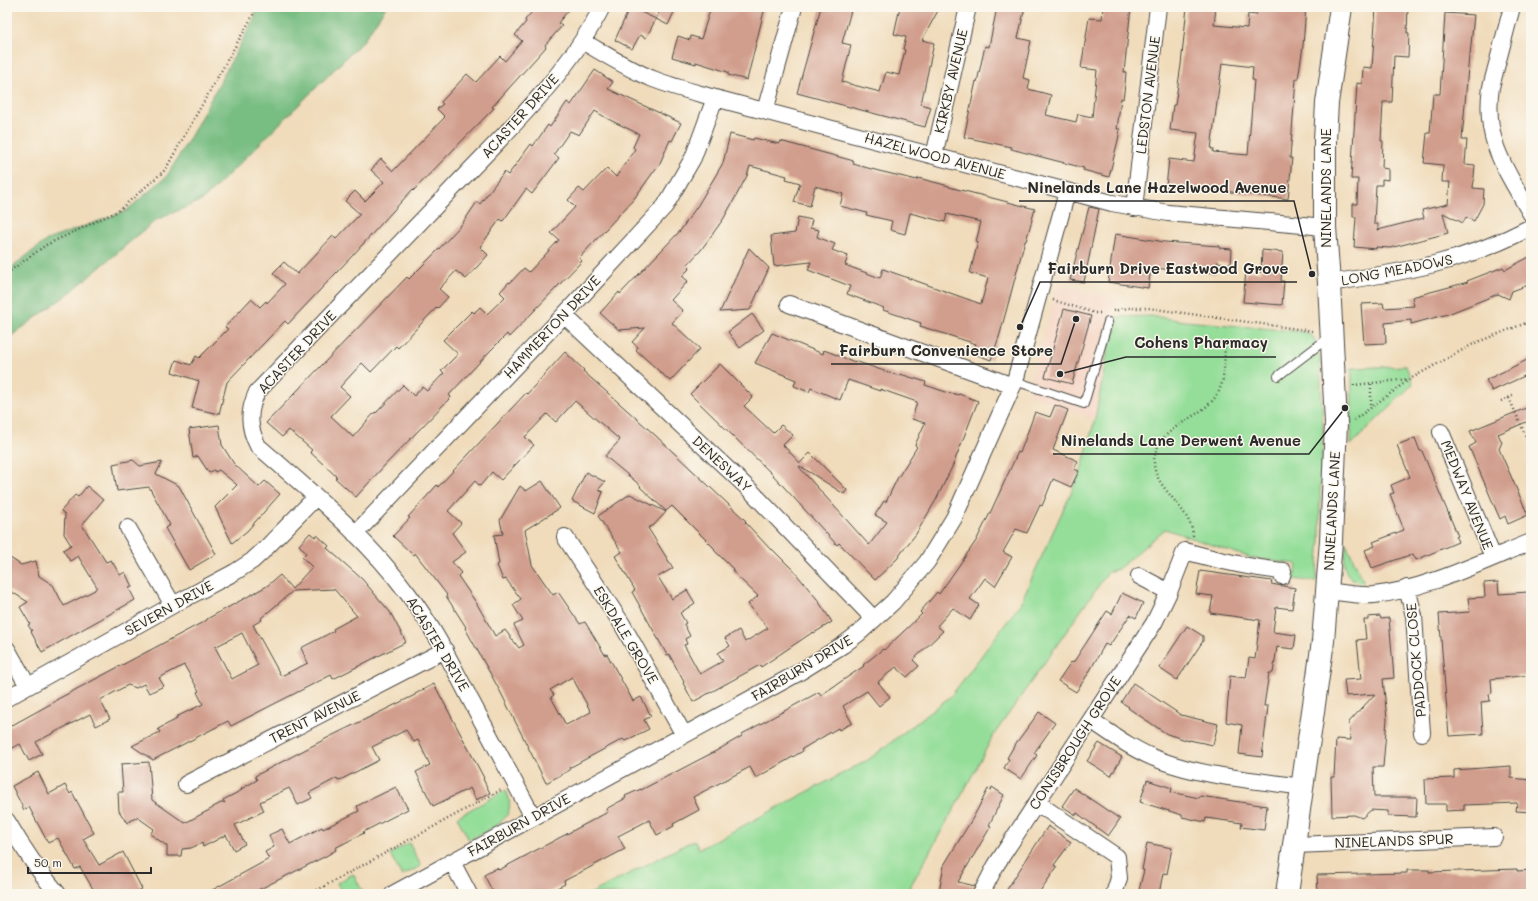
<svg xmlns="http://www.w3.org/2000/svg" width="1538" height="901" font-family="Mali,sans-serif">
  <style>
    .built { fill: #f5d3c2 }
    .green { fill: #95de9a; stroke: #608462 }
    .forest { fill: #78bd82; stroke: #527456 }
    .building { fill: #d19e8d; fill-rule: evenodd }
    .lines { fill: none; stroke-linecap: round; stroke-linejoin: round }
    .lane-casing { stroke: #494641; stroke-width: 10 }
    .street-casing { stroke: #494641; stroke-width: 18 }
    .secondary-casing { stroke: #494641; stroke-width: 24 }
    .path { stroke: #494641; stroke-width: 2.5; stroke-dasharray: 1 3; stroke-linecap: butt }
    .lane { stroke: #fff; stroke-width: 8 }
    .street { stroke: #fff; stroke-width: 16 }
    .secondary { stroke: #fff; stroke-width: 22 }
    .labels { text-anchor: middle; stroke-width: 3; stroke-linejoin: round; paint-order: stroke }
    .street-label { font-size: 14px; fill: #2b2b2b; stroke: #fbf7ec }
    .leader { fill: none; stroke: #2b2b2b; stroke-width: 1.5 }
    .callout-dot { fill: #2b2b2b; stroke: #fbf7ec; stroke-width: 1.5 }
    .callout-label { font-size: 15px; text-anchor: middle; font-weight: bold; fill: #2b2b2b; stroke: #fbf7ec; stroke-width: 3; stroke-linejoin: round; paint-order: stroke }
  </style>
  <rect width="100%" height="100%" fill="#fbf7ec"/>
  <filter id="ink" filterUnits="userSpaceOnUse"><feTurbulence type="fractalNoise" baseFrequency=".025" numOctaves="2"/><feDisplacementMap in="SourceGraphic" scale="8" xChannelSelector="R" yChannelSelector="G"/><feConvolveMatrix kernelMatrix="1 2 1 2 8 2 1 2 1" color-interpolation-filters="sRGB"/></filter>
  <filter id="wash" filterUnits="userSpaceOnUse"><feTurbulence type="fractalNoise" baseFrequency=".012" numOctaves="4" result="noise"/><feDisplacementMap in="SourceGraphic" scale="16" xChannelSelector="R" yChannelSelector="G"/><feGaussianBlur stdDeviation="0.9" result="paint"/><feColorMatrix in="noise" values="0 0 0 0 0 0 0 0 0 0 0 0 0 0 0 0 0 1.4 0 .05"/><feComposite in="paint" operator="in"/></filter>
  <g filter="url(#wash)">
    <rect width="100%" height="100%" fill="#f0dcbb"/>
    <path class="built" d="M1059,283L1117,300L1095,420L1027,393Z"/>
    <path class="green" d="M1151,316L1185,321L1305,332L1311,335L1314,338L1320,360L1323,430L1320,494V540L1316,582L1294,579L1297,564L1251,558L1165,529L1118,569L1108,572L993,736L964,791L906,894H590L694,840L699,849L868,760L951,696L1019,606L1081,471L1095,419L1114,317Z
      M1406,366L1413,384L1351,445L1352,368Z
      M1346,543L1364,583C1340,579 1344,562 1346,543Z
      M506,790C520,821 490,828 469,840L457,817Z
      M409,843L421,866L402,876L390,854Z
      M353,874L364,894H343L337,883Z"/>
    <path class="forest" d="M253,7H386L363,41L203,200L156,220L72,291L7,339V271L47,240L126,211L167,176L193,132L256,15Z"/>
    <g id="blocks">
      <path class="building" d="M536,7H571L558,23L562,26L545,45L546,47L492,107L494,108L413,191L412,190L353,255L288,324L285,321L227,382L219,414L192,408L199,381L172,372L176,360L191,365L196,356L199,358L228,329L225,327L251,299L260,307L266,301L267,303L285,284L273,273L284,262L297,274L333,236L336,239L360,214L345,201L355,191L365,201L384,182L371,170L381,159L393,171L445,117L437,109L443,104L441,102L467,74L476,82L500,56L505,61L522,41L515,35L526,22L525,20Z
        M630,7L656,19L661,7L674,12L668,25L656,19L646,38L640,35L632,49L615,40Z
        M711,7H765L747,80L728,75V72L696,62V64L672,57L678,36L690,40L691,36L701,39Z
        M821,7H852L842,43L851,45L842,82L880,92L886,72L899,75L905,50L903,49L906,37L894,34L900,7H940L922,40L934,43L921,104L931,107L925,127L797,93Z
        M997,7H1025L1018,38L1031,41L1023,78L1030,80L1028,89L1051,95L1046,115L1076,122L1078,114L1092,117L1097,70L1081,68L1089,18L1102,19L1103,7H1131L1124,72H1126L1125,85L1123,99L1121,98L1117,129H1120L1118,140L1109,177L1083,170L1084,168L1011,149V147L964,137L976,81L977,82L985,46L989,47Z
        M1187,7H1216L1214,25L1247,28L1248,14L1256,15L1257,7L1285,9V7H1306L1303,46L1298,79H1296L1290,158H1292L1288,199L1223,191L1166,187L1169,159L1194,162L1198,133L1170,130L1173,105H1175L1181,65ZM1222,63L1253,67L1252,80H1254L1248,155L1213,152L1214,149H1211Z
        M1376,7H1408L1407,33H1409L1408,57L1394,56L1392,102H1383L1381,141H1383L1382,168L1388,169V180L1382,179V185H1376L1374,224H1378V230L1424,218L1422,210L1448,204L1450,182H1442L1443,165L1424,163L1427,133H1430L1433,94H1440L1445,13L1474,15L1470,55H1469L1462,140H1467L1465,164L1475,165L1473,188L1484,189L1483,204L1474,221L1466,217L1463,223L1443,213L1448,233L1390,248L1376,247V249L1354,247L1356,217H1353V204H1357L1358,179H1351L1357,83L1362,84L1363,67L1372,68Z
        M595,70L613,82L608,89L681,123L672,141L670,140L660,163L633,200L579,258L582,261L509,337L507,334L490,351L449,395L451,397L385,465L356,497L335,478L337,477L310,452L312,450L289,430L282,437L266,423L407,277L409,279L437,251L462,224L477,202L480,204L504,172L508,175L531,144L533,146L548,125L550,127L567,102L571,105ZM595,111L608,119L639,134L633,147L635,149L616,177L607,168L584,192L579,188L568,200L575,207L551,233L559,240L529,272L524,268L510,283L509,282L500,292L505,297L487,314L480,307L474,313L472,311L443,340L458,354L441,371L444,373L427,391L422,387L414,396L403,385L376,413L375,412L353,437L331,416L350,396L340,387L362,363L371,372L396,346L398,348L437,307L438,308L448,297L439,289L456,271L466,279L488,255L480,247L500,219L503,221L526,189L532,194L559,158L554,154L570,131L579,135Z
        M730,134L753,140L754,138L779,144L780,141L854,161L853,164L879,171L917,180L918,178L949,186V187L1035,209L1026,241H1025L1000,334L991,360L972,353L976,344L920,326L921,323L883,310L884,308L847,294L850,286L808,270L811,262L774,266L771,236L795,233L798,217L812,220L810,228L819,230L817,237L835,244L832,250L848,256L845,265L880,278L883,269L981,304L988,278L970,273L978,242H976L981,222L947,214L945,222L910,213L905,234L890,230L892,221L866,215L867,213L840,206L843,194L815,186L810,206L794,202L800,183L786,179L787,176L750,166L747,176L724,218L701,250L687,265L690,268L682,276L688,281L671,300L683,311L672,323L700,349L670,381L636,350L638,347L632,342L645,328L619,330L600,313L619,292L620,294L680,231L698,205L723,163Z
        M1089,207L1099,209L1084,282L1070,280Z
        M1115,234L1165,242L1219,246V248L1232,249L1231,264L1217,262L1216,273L1151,268L1148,288L1108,282Z
        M749,248L769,268L750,310L720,312Z
        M1262,250L1283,252L1281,281H1284L1282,305L1243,302L1246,271L1261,272Z
        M1531,256V284L1512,291L1509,299L1498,294L1448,314L1411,324V320L1385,323L1386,343L1364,344L1361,304L1383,303L1384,308L1414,306L1412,297L1468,282L1467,281L1503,267L1505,270Z
        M1064,309L1091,316L1072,384L1045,377Z
        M752,314L764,330L740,348L728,332Z
        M772,333L823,354L824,350L855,362V361L899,376L900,374L926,382L925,385L952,394V393L958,395L959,394L978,401L953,465L936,500L916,534L904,549L897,559L875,580L839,543L837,545L772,474L690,394L720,364L753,397L744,406L773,433L781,425L793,435L783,445L800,463L810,453L847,490L844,494L800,466L799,467L869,545L887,522L875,515L884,501L886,502L897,479L917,447L915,445L925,423L912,419L917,402L880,389V391L848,380L840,400L811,388L809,392L794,386L796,380L755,363Z
        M565,352L584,370L583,371L655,435L746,521L745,522L771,550L772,549L793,570L817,599L832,622L814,633L813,632L761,667L760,665L693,702L683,683L684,682L669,654L667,655L632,592L635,590L615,556L622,552L598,516L630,494L666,512L654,525L648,528L673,568L658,577L672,599L687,590L695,603L680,613L686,623L684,624L690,636L685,639L687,644L684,645L700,674L723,661L718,653L730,646L725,638L739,630L745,642L768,628L748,604L758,596L738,577L732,570L733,569L714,550L715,549L672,506L666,511L640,487L641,486L605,456L620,440L575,401L556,422L547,414L525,437L534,445L501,480L492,472L480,486L475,481L448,511L461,523L452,533L466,552L452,562L461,573L458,576L477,604L495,636L505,630L519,648L524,645L514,625L523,621L513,605L521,599L506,579L503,580L497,565L499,564L494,535L503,534L500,520L520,486L526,491L542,481L560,508L525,530L532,565L553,595L558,592L580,624L585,622L605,655L607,654L633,701L641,697L651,716L644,720L649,729L625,741L623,739L569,768L570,770L546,783L500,691L465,628L466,627L446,596L447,595L415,553L413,555L393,536L410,518L408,517L437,485L438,487L526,393L527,394ZM572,677L591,712L566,725L551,697L554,695L550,690Z
        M1531,358V373L1492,391L1486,380Z
        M1055,405L1068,410L1053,450L1078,461L1074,469L1079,471L1071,487L1053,479L1042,506L1040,505L1027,533L1016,529L1003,552L1012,557L995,586L985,578L970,599L979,605L970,620L953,608L937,626L943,631L913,660L919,666L907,677L896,667L878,682L890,697L879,706L867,691L843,706L852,723L839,730L838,728L802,749L803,751L756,778L750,767L693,797L699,810L673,824L674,826L657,835L649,820L618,836L625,849L564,881L565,884L545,894H494L484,875L497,868L499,870L608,812L606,809L626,798L625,796L641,789V790L716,751L742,736V734L819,692L821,695L864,666L863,665L883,649L884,650L922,614L920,612L937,592L939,594L976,541L992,509L1018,452L1020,453L1035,412L1050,417Z
        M1531,406V420L1498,434L1502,442L1499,449L1528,515L1508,524L1505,516L1500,519L1469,447L1476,443L1470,431Z
        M219,425L222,445L234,464L259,487L265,481L280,494L247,531L232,543L215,507L237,485L219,470L215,472L214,470L209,473L198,456L193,458L189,429Z
        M1415,438L1420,451H1422L1452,522L1458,536L1456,537L1458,542L1416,560L1413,554L1372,568L1365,550L1375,546L1373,542L1404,530L1390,494L1394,493L1391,485L1410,477L1397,445Z
        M133,460L140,466L162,462L156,474L179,486L216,554L189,570L165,528L170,525L149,487L117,491L113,464Z
        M586,472L605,482L598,490L603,492L595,513L572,501Z
        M87,486L103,500L82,525L106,562L111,560L120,575L125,572L132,587L129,588L135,600L42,652L31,632L32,631L28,625L30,624L20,607L28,602L7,589V556L21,565L36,561L39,576L53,585L64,606L95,590V589L97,587L78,556L70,561L63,550L71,545L64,534L65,514L61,511L75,495L78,497Z
        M310,533L315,537L317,535L329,546L327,548L362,579L390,612L406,642L333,679L331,675L231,726L228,721L153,760L132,746L160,732L158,729L177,719L176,717L203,704L197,692L199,691L184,665L159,678L164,686L149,693L144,684L136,688L128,685L100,700L110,719L96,726L90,714L36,742L42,754L29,761L20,744L7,751V728L56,701V700L207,620V619L267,586L280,575L292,589L312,567L302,557L306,553L299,545ZM334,589L357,616L333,629L334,631L301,648L308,663L281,676L253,625L262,620L261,618L293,591ZM242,633L258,665L232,679L215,647Z
        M1200,571L1272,581L1271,584L1295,588L1292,609L1276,607L1273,632L1296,635L1294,649L1277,647L1273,673H1269L1264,706H1268L1262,757L1239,754L1242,725L1226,722L1230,676L1246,678L1249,658L1255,659L1260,620L1210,613L1213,596L1196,594Z
        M1498,582L1499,594L1528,592L1531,643V675L1491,679L1492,693L1489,694L1490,701L1481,702L1483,734L1449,736L1439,614L1470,612L1468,598L1485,597L1484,583Z
        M1122,593L1143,603L1136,618L1130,615L1109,646L1105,644L1088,674L1076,692L1058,681L1071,662L1073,663L1107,611L1112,614Z
        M1380,616L1381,619L1389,618L1394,678L1383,679L1387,719L1383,767H1373L1374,797H1417L1416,817L1388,816V811L1371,810L1362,818L1354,815L1332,816L1331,777H1334L1336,739L1351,740L1349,722L1375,694L1346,696L1344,680L1361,679L1357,640L1366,639L1364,620H1368V617Z
        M1187,626L1203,636V641L1177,680L1159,668Z
        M1133,683L1181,715L1218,724L1213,745L1189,740V741L1167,734L1128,708L1129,707L1121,702Z
        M434,684L484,778L483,779L490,793L476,800L470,788L433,806L416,772L430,765L418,740L414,742L406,730L372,747L379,760L342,779L338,780L337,778L309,793L312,798L298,805L289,788L260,802L264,811L235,825L245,844L234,850L226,835L203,847L202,843L191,848L182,849L181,856H167V846L150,834L154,829L137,817L127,823L119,811L118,792H123L121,764L149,762L152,800L185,823L213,808V807L223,802L225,803L223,800L242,790L241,789L257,780L255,776L331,736L415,695V694Z
        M1039,712L1055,723L1034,753L1037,755L1021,779L1004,768L1009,759L1007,758L1014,746Z
        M1099,743L1122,757L1111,776L1087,761Z
        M1511,766V778L1531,780V812L1516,811L1517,803L1464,805V810L1446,811V804H1426L1425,779L1454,778V770Z
        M38,772L49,794L65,785L70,794L72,792L94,833L83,839L99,865L123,852L142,889L133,894H96L80,867L75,869L58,838L48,843L29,807L24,810L12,786Z
        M1147,780L1172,788L1171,792L1199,798L1200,796L1267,806L1264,830L1241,827L1242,823L1206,818L1205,822L1182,817V815L1140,802Z
        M396,787L408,809L363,832L364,833L335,848L336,850L326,856L258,890L260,894H205L269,859L265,852L274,847L269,835L282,829L290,844L322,827L323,829L359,811L357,806Z
        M992,787L1004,795L989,825L991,826L958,882L975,886L972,894H947L939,892L944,865L974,816L988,789L991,790Z
        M1074,788L1120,819L1108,836L1077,813L1076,815L1062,806Z
        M1048,826L1071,842L1054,865L1057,867L1038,894H1004Z
        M1147,843L1172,848L1167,874L1163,873L1159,894H1138L1144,870H1142Z
        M1517,869V871L1531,870V894H1318L1317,875L1407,873V870H1429V872Z"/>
    </g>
  </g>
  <g filter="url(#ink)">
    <use href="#blocks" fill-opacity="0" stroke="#494641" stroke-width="1"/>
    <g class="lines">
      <defs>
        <path id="lane" d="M1278,376L1328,338
          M1015,381L1084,404L1108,322"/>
        <path id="street" d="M1512,7L1491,87C1483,140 1506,170 1531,214
          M582,41C605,54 628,69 653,79C673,87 694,92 715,98L1112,203L1168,213L1325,227
          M765,111L794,7
          M934,156L968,7
          M1134,208L1158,7
          M1329,283C1404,272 1463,263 1531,227
          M789,304L1013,386
          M564,315L751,491L874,619
          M1441,432L1493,557
          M128,528L173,605
          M355,534L564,315L665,206L693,158L715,98
          M565,537L622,624L684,735
          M1139,576L1169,592L1185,551C1217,560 1249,568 1283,571L1282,576
          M1407,588L1414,616L1422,733
          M1328,591C1343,593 1359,596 1374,595C1425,590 1483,561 1531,542
          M7,649L28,686
          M7,698L173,605L235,572L252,561L264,550L316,497
          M1091,720C1113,735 1136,752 1162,761C1205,777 1257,780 1302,787
          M186,784L445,650
          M1037,803L1117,857L1119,878L1115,891
          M533,817C512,777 490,737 469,697C451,662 433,627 409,595C367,538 311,492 258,446C248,427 248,411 257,392C322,324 387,257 452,189C506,132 566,77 602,7
          M7,821C22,847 38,871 58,894
          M1295,845L1494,837
          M452,862L469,894
          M393,894L798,673L843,645L859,633L893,602L927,562L954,518L1015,381L1067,192
          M981,894L996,865L1154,623L1169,592"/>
        <path id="secondary" d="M1287,894L1323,641L1331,541L1336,423L1329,283L1325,227V140L1327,103L1341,7"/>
      </defs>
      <use href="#lane" class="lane-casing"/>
      <use href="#street" class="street-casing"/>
      <use href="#secondary" class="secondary-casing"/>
      <path class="path" d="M7,273L46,245L118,211L165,170L253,15L251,7
        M1053,300L1095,313H1100
        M1113,311L1128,308H1148L1312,331
        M1371,384V407
        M1354,386V385L1409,379
        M1509,398L1531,448
        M1501,401L1515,395
        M1354,420L1410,379L1475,343L1531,321
        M1193,536C1191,507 1153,488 1154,462C1156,424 1202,421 1218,393C1226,378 1224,358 1225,342
        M310,894L501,790"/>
      <use href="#lane" class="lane"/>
      <use href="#street" class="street"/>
      <use href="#secondary" class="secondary"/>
    </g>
  </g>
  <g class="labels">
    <g class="street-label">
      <text transform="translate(951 81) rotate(-77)" y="5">KIRKBY AVENUE</text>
      <text transform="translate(1148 95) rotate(-83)" y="5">LEDSTON AVENUE</text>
      <text transform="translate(520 116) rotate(-48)" y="5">ACASTER DRIVE</text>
      <text transform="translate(935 156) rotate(15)" y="5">HAZELWOOD AVENUE</text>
      <text transform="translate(1326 188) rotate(-90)" y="5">NINELANDS LANE</text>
      <text transform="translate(1397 270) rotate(-11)" y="5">LONG MEADOWS</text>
      <text transform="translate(552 327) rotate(-47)" y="5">HAMMERTON DRIVE</text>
      <text transform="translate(297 352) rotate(-47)" y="5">ACASTER DRIVE</text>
      <text transform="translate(722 464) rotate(43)" y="5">DENESWAY</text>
      <text transform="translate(1467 495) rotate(68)" y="5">MEDWAY AVENUE</text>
      <text transform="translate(1332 511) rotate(-87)" y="5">NINELANDS LANE</text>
      <text transform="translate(169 608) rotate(-29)" y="5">SEVERN DRIVE</text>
      <text transform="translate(626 635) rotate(59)" y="5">ESKDALE GROVE</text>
      <text transform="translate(438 644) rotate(59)" y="5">ACASTER DRIVE</text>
      <text transform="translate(1416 660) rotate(-95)" y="5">PADDOCK CLOSE</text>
      <text transform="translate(802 668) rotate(-31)" y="5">FAIRBURN DRIVE</text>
      <text transform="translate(315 717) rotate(-27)" y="5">TRENT AVENUE</text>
      <text transform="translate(1075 743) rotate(-57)" y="5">CONISBROUGH GROVE</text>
      <text transform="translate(519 825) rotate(-29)" y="5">FAIRBURN DRIVE</text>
      <text transform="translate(1394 841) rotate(-2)" y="5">NINELANDS SPUR</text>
    </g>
  </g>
  <path class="leader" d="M1312 274L1294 201H1019M1020 327L1040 282H1297M1060 374L1126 357H1276M1076 319L1061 364H831M1345 408L1309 454H1053"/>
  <g class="callout-dot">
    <circle cx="1312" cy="274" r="4"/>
    <circle cx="1020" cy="327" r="4"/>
    <circle cx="1060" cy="374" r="4"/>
    <circle cx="1076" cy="319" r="4"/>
    <circle cx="1345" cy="408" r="4"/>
  </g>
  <g class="callout-label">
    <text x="1157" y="193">Ninelands Lane Hazelwood Avenue</text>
    <text x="1168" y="274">Fairburn Drive Eastwood Grove</text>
    <text x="1201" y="348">Cohens Pharmacy</text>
    <text x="946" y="356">Fairburn Convenience Store</text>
    <text x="1181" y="446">Ninelands Lane Derwent Avenue</text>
  </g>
  <rect width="1538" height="901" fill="none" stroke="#fbf7ec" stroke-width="24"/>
  <path d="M28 867v6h123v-6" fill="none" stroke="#2b2b2b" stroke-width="2"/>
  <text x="34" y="867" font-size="12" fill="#2b2b2b" stroke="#fbf7ec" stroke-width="3" paint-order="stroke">50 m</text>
</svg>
